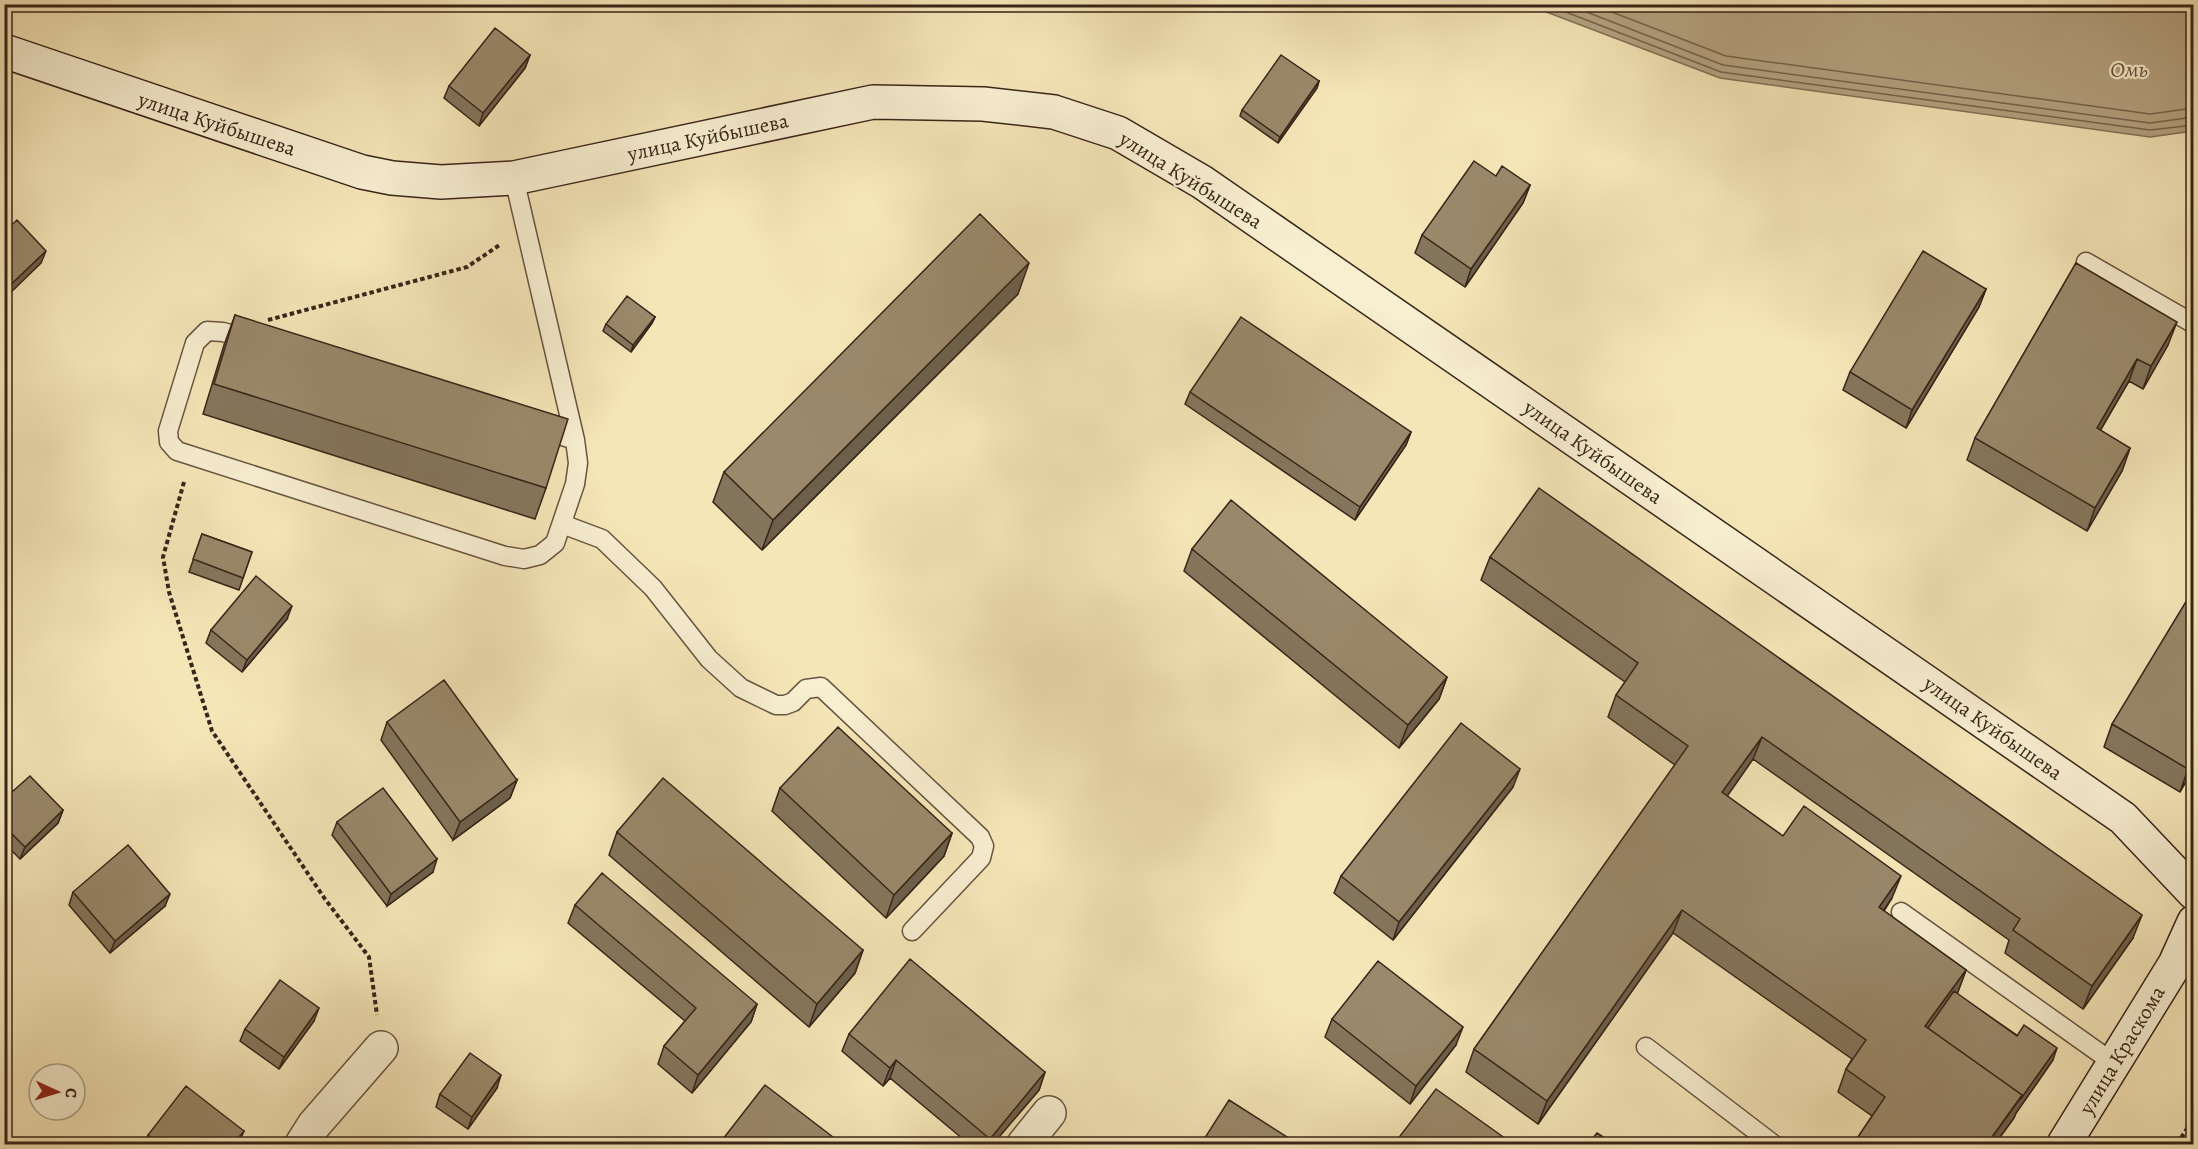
<svg xmlns="http://www.w3.org/2000/svg" width="2198" height="1149" font-family="Alegreya,serif">
  <style>
    .water { fill: #b5a482; stroke: #837158; stroke-width: 1.5 }
    .lines { fill: none; stroke-linecap: round; stroke-linejoin: round }
    .shore { stroke: #76644d; stroke-width: 1.5 }
    .lane-casing { stroke: #675440; stroke-width: 21 }
    .street-casing { stroke: #675440; stroke-width: 36 }
    .secondary-casing { stroke: #382418; stroke-width: 36 }
    .path { stroke: #382418; stroke-width: 4; stroke-dasharray: 4.5 3; stroke-linecap: butt }
    .lane { stroke: #f8efd1; stroke-width: 18 }
    .street { stroke: #f8efd1; stroke-width: 33 }
    .secondary { stroke: #f8efd1; stroke-width: 33 }
    .wall { fill: #84765c; stroke: #382418; stroke-width: 1.5 }
    .shaded-wall { fill: #6c604b; stroke: #382418; stroke-width: 1.5 }
    .building { fill: #9a896b; stroke: #382418; stroke-width: 1.5 }
    .labels { text-anchor: middle; stroke-width: 4.5; stroke-linejoin: round; paint-order: stroke }
    .street-label { font-size: 21px; fill: #382418; stroke: #f8efd1 }
    .water-label { font-size: 22px; font-style: italic; fill: #64513d; stroke: #f8efd1 }
  </style>
  <rect width="100%" height="100%" fill="#f5e6b8"/>
  <filter id="stains"><feTurbulence type="fractalNoise" baseFrequency=".00333" numOctaves="4"/><feColorMatrix values="0 0 0 0 .2 0 0 0 0 .09 0 0 0 0 .02 0 0 0 .5 -.17"/></filter>
  <radialGradient id="worn" r=".72"><stop offset=".6" stop-color="#630" stop-opacity="0"/><stop offset="1" stop-color="#630" stop-opacity=".3"/></radialGradient>
  <path class="water" d="M1528,5H2193V131L2150,137L1720,78Z"/>
  <g class="lines">
    <path class="shore" d="M1545,4L1721,72L2150,130L2194,125
      M1566,4L1723,65L2150,123L2194,117
      M1591,4L1726,56L2150,114L2194,108"/>
    <defs>
      <path id="lane" d="M2086,262L2194,324
        M250,340L223,332L207,331L195,343L168,431L169,442L177,451L505,556L524,559L540,555L555,543L575,484L578,463L575,440L514,178
        M540,429L575,440
        M562,524L602,539L653,588L709,659L741,688L776,705H785L793,702L806,689L821,687L980,837L984,846L981,858L912,931
        M1901,912L2115,1064
        M1646,1047L1773,1144"/>
      <path id="street" d="M302,1144L314,1125L381,1048
        M1024,1144L1049,1113"/>
      <path id="secondary" d="M4,51L362,172L392,178L441,182L514,178L873,102L983,104L1054,112L1118,133L1202,182L2123,818L2194,893
        M2064,1144L2175,964L2194,922"/>
    </defs>
    <use href="#lane" class="lane-casing"/>
    <use href="#street" class="street-casing"/>
    <use href="#secondary" class="secondary-casing"/>
    <path class="path" d="M268,320L467,267L501,244
      M184,482L163,557L169,592L212,731L325,899L369,957L377,1015
      M2177,1144L2194,1118"/>
    <use href="#lane" class="lane"/>
    <use href="#street" class="street"/>
    <use href="#secondary" class="secondary"/>
  </g>
  <path class="wall" d="M530,55L525,68L479,126L444,98L449,86Z
    M1319,81L1317,88L1278,143L1240,116L1242,110Z
    M1496,176L1530,185L1523,203L1465,287L1415,253L1422,235Z
    M2076,263L2168,345L2143,389L2129,381L2100,431L2130,448L2122,471L2087,531L1967,460L1975,438Z
    M1986,289L1979,307L1906,428L1843,390L1850,372Z
    M1018,294L762,550L713,502L724,472Z
    M235,315L546,488L535,519L203,414L224,345Z
    M655,317L652,323L631,352L603,331L606,324Z
    M1190,392L1411,432L1406,445L1355,520L1185,404Z
    M202,534L252,552L239,590L189,572Z
    M1192,549L1447,677L1439,699L1399,748L1184,571Z
    M1490,557L2133,938L2083,1009L2005,953L2009,940L1753,759L1727,796L1783,836L1892,898L1884,911L1966,970L1957,994L2053,1060L2016,1113L2014,1118L1995,1144H1855L1858,1137L1872,1116L1838,1092L1846,1069L1852,1059L1673,933L1538,1124L1466,1072L1474,1049L1675,765L1608,717L1616,695L1625,682L1481,580Z
    M287,619L242,672L206,643L211,630Z
    M387,722L517,780L510,798L453,840L381,740Z
    M2112,724L2193,769L2180,792L2104,747Z
    M1513,787L1393,940L1334,893L1341,876Z
    M780,788L952,833L944,856L886,918L772,811Z
    M4,799L63,810L58,823L20,859L4,843Z
    M337,822L433,872L387,906L332,835Z
    M617,832L863,950L855,973L809,1027L609,855Z
    M73,892L165,906L110,953L69,905Z
    M575,905L757,1004L751,1022L692,1093L658,1064L664,1046L685,1021L568,923Z
    M1332,1019L1456,1045L1410,1104L1325,1037Z
    M314,1021L279,1069L240,1041L245,1029Z
    M849,1034L1045,1072L1039,1090L993,1144H969L890,1078L883,1086L842,1051Z
    M497,1088L468,1129L436,1107L440,1094Z
    M244,1131L238,1144H144L148,1135Z"/>
  <path class="shaded-wall" d="M530,55L525,68L479,126L483,113Z
    M1319,81L1317,88L1278,143L1280,137Z
    M1530,185L1523,203L1465,287L1471,269Z
    M46,251L41,263L4,299L5,290Z
    M1029,263L1018,294L762,550L773,520Z
    M1986,289L1979,307L1906,428L1912,410Z
    M655,317L652,323L631,352L633,345Z
    M2177,322L2168,345L2143,389L2151,366Z
    M2137,359L2129,381L2088,451L2097,428Z
    M1411,432L1406,445L1355,520L1360,507Z
    M2130,448L2122,471L2087,531L2095,508Z
    M292,606L287,619L242,672L247,660Z
    M1447,677L1439,699L1399,748L1408,725Z
    M1762,737L1753,759L1714,815L1722,792Z
    M2193,760V769L2180,792L2188,769Z
    M1520,769L1513,787L1393,940L1399,922Z
    M517,780L510,798L453,840L460,822Z
    M63,810L58,823L20,859L25,847Z
    M952,833L944,856L886,918L894,895Z
    M437,859L433,872L387,906L391,894Z
    M1901,876L1892,898L1870,930L1879,907Z
    M170,894L165,906L110,953L115,941Z
    M1682,910L1673,933L1538,1124L1547,1101Z
    M2142,915L2133,938L2083,1009L2092,986Z
    M863,950L855,973L809,1027L817,1004Z
    M1966,970L1958,992L1924,1039L1925,1026Z
    M757,1004L751,1022L692,1093L698,1075Z
    M319,1008L314,1021L279,1069L284,1057Z
    M1463,1027L1456,1045L1410,1104L1416,1086Z
    M2057,1048L2053,1060L2016,1113L2014,1118L1995,1144H1987Z
    M896,1060L890,1078L883,1086L890,1068Z
    M1045,1072L1039,1090L993,1144H987L990,1139Z
    M501,1075L497,1088L468,1129L472,1117Z
    M244,1131L238,1144H233Z"/>
  <path class="building" d="M495,28L530,55L483,113L449,86Z
    M1281,55L1319,81L1280,137L1242,110Z
    M1474,161L1496,176L1502,166L1530,185L1471,269L1422,235Z
    M980,214L1029,263L773,520L724,472Z
    M17,220L46,251L5,290L4,289V232Z
    M1923,251L1986,289L1912,410L1850,372Z
    M2076,263L2177,322L2151,366L2137,359L2097,428L2130,448L2095,508L1975,438Z
    M627,296L655,317L633,345L606,324Z
    M235,315L568,419L546,488L214,384Z
    M1241,317L1411,432L1360,507L1190,392Z
    M1539,488L2142,915L2092,986L2013,930L2020,919L1762,737L1722,792L1783,836L1804,806L1901,876L1879,907L1966,970L1925,1026L2022,1095L1987,1144H1869L1858,1137L1885,1097L1846,1069L1866,1040L1682,910L1547,1101L1474,1049L1688,746L1616,695L1638,663L1490,557Z
    M1231,500L1447,677L1408,725L1192,549Z
    M202,534L252,552L243,578L193,559Z
    M256,576L292,606L247,660L211,630Z
    M2193,590V760L2188,769L2112,724Z
    M444,680L517,780L460,822L387,722Z
    M1461,723L1520,769L1399,922L1341,876Z
    M838,727L952,833L894,895L780,788Z
    M30,776L63,810L25,847L4,826V799Z
    M663,778L863,950L817,1004L617,832Z
    M383,788L437,859L391,894L337,822Z
    M128,845L170,894L115,941L73,892Z
    M602,873L757,1004L698,1075L664,1046L696,1008L575,905Z
    M910,959L1045,1072L990,1139L896,1060L890,1068L849,1034Z
    M1378,961L1463,1027L1416,1086L1332,1019Z
    M280,980L319,1008L284,1057L245,1029Z
    M1954,991L2017,1036L2024,1025L2057,1048L2020,1100L2022,1095L1928,1028Z
    M470,1053L501,1075L472,1117L440,1094Z
    M765,1085L842,1144H719Z
    M186,1086L244,1131L233,1144H161L148,1135Z
    M1436,1089L1513,1144H1394Z
    M1229,1100L1298,1144H1201Z
    M1597,1133L1614,1144H1588Z"/>
  <g class="labels">
    <g class="street-label">
      <text transform="translate(217 124) rotate(18)" y="7">улица Куйбышева</text>
      <text transform="translate(708 137) rotate(-12)" y="7">улица Куйбышева</text>
      <text transform="translate(1191 180) rotate(32)" y="7">улица Куйбышева</text>
      <text transform="translate(1593 452) rotate(35)" y="7">улица Куйбышева</text>
      <text transform="translate(1993 728) rotate(35)" y="7">улица Куйбышева</text>
      <text transform="translate(2122 1050) rotate(-59)" y="7">улица Краскома</text>
    </g>
    <g class="water-label">
      <text x="2129" y="77">Омь</text>
    </g>
  </g>
  <rect width="2198" height="1149" fill="none" stroke="#f5e6b8" stroke-width="24"/>
  <rect x="6" y="6" width="2186" height="1137" fill="none" stroke="#382418" stroke-width="3"/>
  <rect x="12" y="12" width="2174" height="1125" fill="none" stroke="#382418" stroke-width="1.5"/>
  <g transform="translate(57 1092) rotate(94)"><circle r="28" fill="#f8efd1" stroke="#ab9e87" stroke-width="1.5"/>
  <path d="M0-4.5L10 22L0 15L-10 22Z" fill="#8f2418"/>
  <text y="-9" font-size="16" font-weight="bold" text-anchor="middle" fill="#382418">С</text>
  </g>
  <rect width="100%" height="100%" filter="url(#stains)"/>
  <rect width="100%" height="100%" fill="url(#worn)"/>
</svg>
